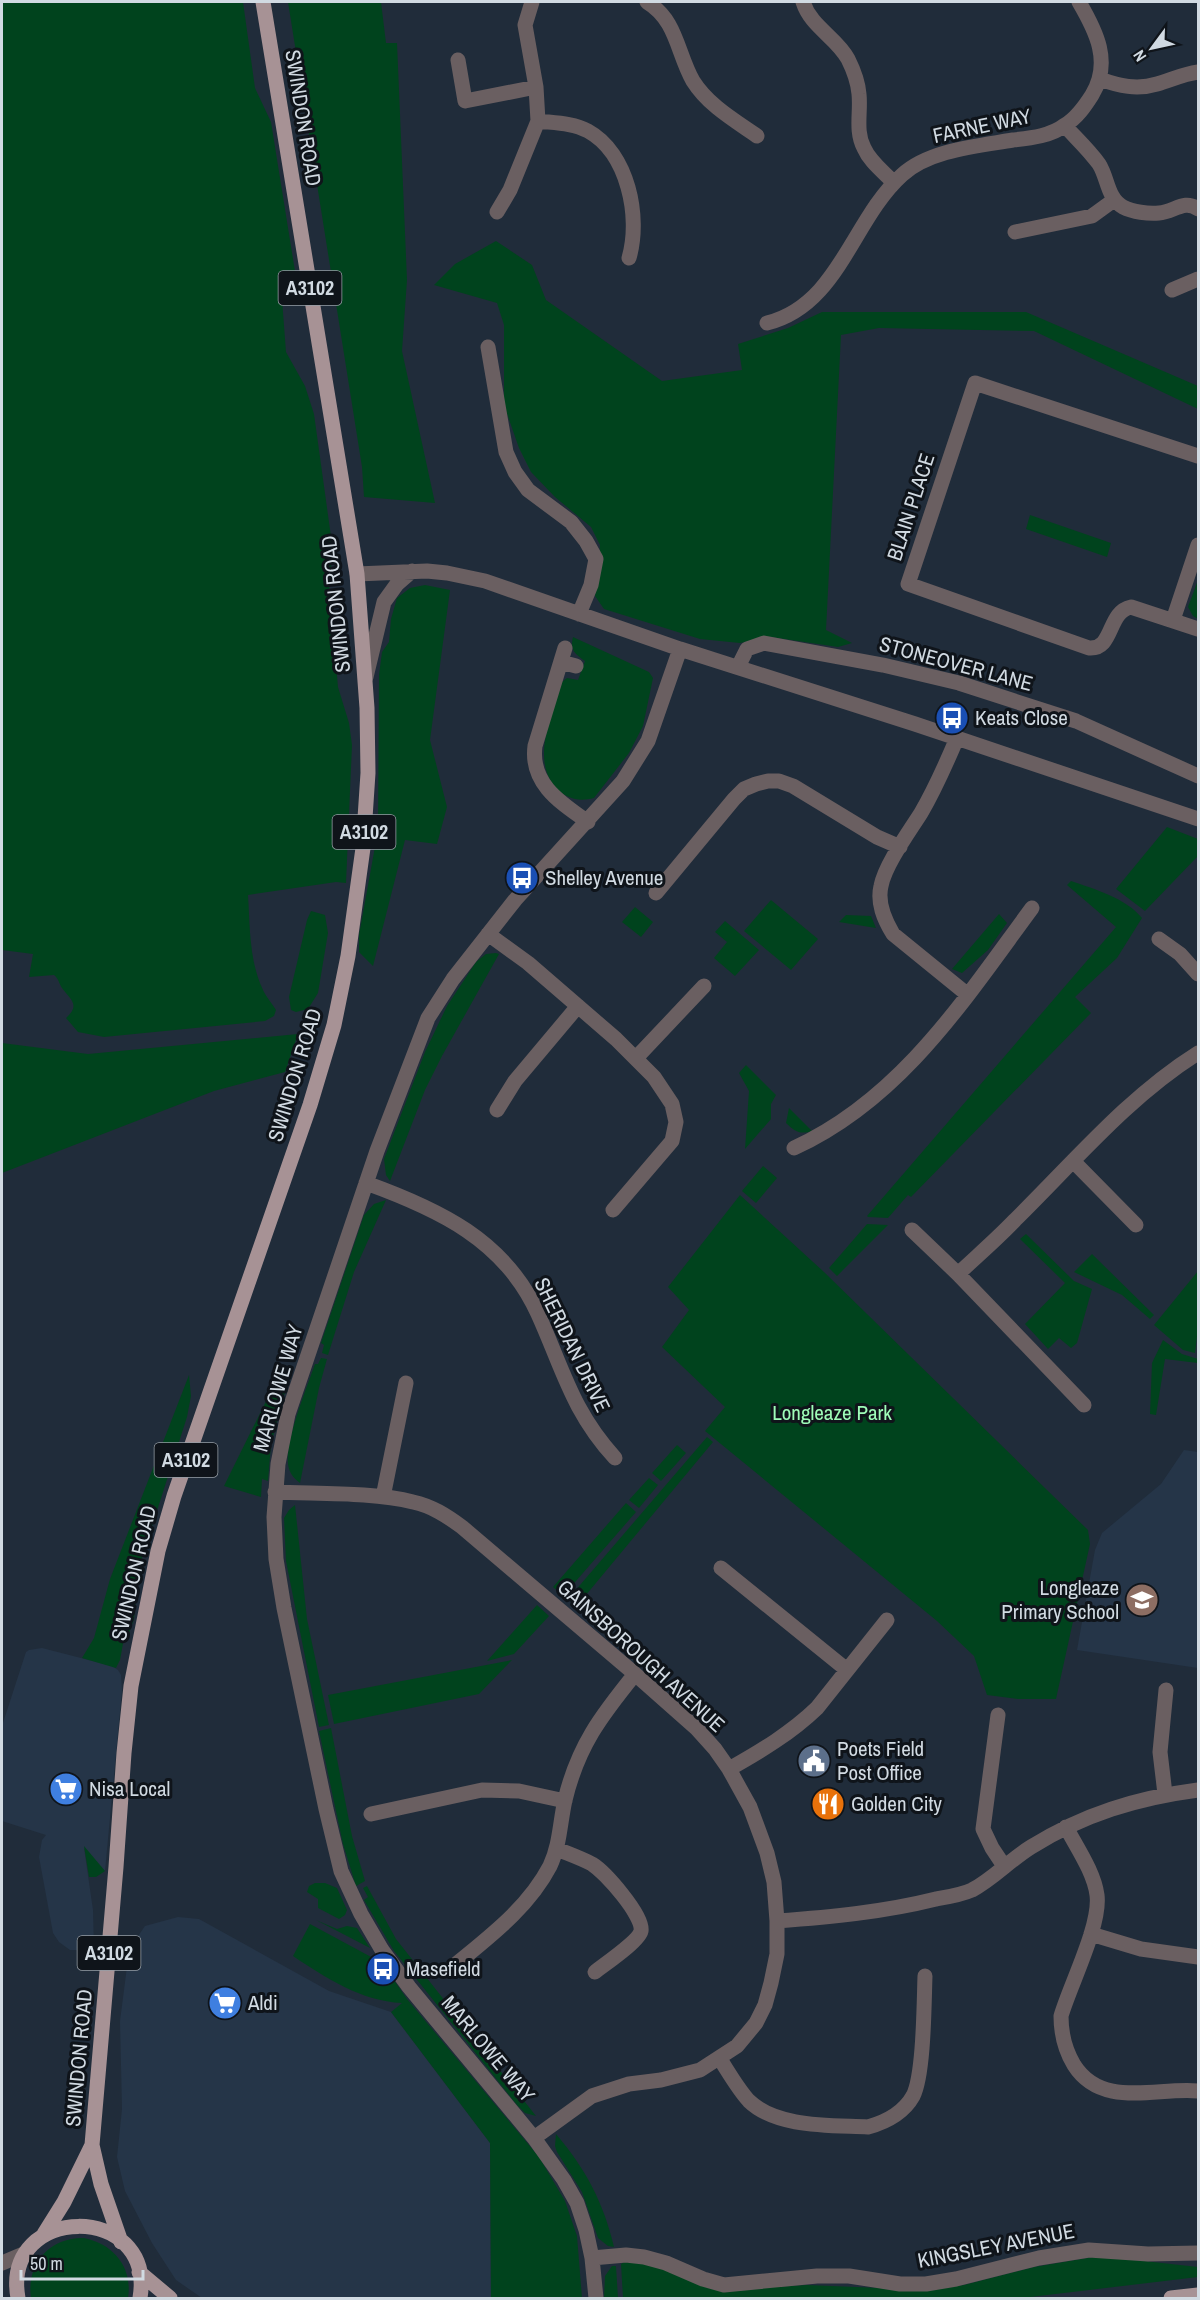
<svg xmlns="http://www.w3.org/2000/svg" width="1200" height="2300" font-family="'Archivo Narrow',sans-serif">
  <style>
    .built { fill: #253548 }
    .green { fill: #00431d }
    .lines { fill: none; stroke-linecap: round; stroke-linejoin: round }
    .minor { stroke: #6a5f61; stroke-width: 15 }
    .major { stroke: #a79295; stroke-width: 15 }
    .labels { text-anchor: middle; stroke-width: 6; stroke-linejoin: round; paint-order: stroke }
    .shield { fill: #0f141a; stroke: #979fa6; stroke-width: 1.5 }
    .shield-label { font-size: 20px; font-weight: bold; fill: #d1dae2 }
    .street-label { font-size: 21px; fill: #d1dae2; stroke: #0f141a }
    .poi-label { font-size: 21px; fill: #d1dae2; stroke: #0f141a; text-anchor: start }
    .park-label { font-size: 21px; fill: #9efcb8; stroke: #0f141a }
  </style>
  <rect width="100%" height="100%" fill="#202c3a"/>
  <path class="built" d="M1184,1450L1198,1452V1668L1077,1650L1095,1550L1102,1533L1161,1484Z
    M42,1648L112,1666L118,1670L121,1675L122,1690L105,1871L84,1848L93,1910L94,1950H70L59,1942L53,1933L39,1857L42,1840L46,1835L2,1821V1726L26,1652L29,1650Z
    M178,1917L199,1919L329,1991L391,2012L490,2143L491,2298H202L176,2280L152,2243L125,2191L117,2157L122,2109L120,2021L128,1959L132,1945L145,1926Z"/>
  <path class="green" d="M2,2H243L255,88L271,122L298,290L282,299L286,352L305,386L314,414L333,551L329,585L338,687L349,723L352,745L346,883L336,882L248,895C250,925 249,961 263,990C266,997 272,1003 276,1010L274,1016L265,1021L104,1037L78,1032L66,1018C81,1005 70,999 62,988C59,984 59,979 54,975L29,977L33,954L2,950Z
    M288,2H381L386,43H397L407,280L402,351L435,503L364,497L362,467Z
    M496,241L532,265L546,300L662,381L742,370L738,344L788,328L822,312H1026L1198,386V409L1034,331L879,328L841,335L826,630L852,643L838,647L771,637L740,643L700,639L604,609L595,596L599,568L600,545L591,527L555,497L531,472L519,448L504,405V325L497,303L434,285L455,264Z
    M1030,515L1111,543L1107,557L1026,529Z
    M1198,580V619L1193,616L1188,607Z
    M425,585L450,590L430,740L447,807L437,844L405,840L373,966L359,952V935L378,830L379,675L382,652L389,642L391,619L397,598L410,588Z
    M573,637L649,672L653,678L643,726L629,753L594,798C579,802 567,799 556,788C530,759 553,714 562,682L567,678L578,680L585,661C574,653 570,650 573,637Z
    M1167,827L1198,839V856L1145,911L1116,889Z
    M1071,881C1094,889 1126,898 1142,918L1117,958L1075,997L1091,1013L911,1197L908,1195L888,1218L868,1217L867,1216L1116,927L1067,885Z
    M771,900L818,939L791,970L744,931Z
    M635,907L653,922L641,937L622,922Z
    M311,911L325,915L328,933L318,993L308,1009L296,1012L291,1010L289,997L307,920Z
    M999,914L1007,923L988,950L962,973L952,969Z
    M846,915L871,916L876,928L839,922Z
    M725,921L759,950L735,976L714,958L727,942L715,932Z
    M496,953L499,954L442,1056L425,1090L390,1181L386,1175L384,1159L425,1052L447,1006L476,962L486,954Z
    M298,1034L285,1072L214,1091L2,1173V1043L88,1054Z
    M746,1065L776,1095L771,1104V1119L745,1149L749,1091L739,1073Z
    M789,1108L812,1131C800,1135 794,1131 786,1123Z
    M763,1166L777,1178L756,1203L742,1191Z
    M740,1195L824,1272L1088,1530L1090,1544L1056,1699H1018L987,1695L974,1656L937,1621L705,1431L725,1407L662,1347L689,1310L668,1287Z
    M386,1200L354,1272L328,1355L322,1353L324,1345L321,1343L364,1215L374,1204Z
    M867,1224L888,1225L837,1276L829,1268Z
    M1026,1234L1074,1281L1092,1289L1077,1343L1071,1348L1059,1338L1048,1349L1025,1324L1065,1283L1020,1239Z
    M1092,1254L1154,1315L1150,1319L1122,1295L1074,1272Z
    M1198,1271V1328L1195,1353L1183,1350L1154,1325Z
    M1163,1340L1182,1354L1198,1359V1363L1165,1359L1156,1415L1150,1414L1152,1363Z
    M321,1358L327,1359L319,1388L300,1483C293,1478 289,1472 288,1464C285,1441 307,1387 315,1364H318Z
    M189,1375L191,1396L187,1417L139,1567L134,1619L128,1636L124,1638L120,1660L116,1668L82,1658L94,1638L110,1579Z
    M274,1385L285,1392L271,1444L268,1481L262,1479L261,1497L224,1486Z
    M707,1437L713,1442L576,1607L568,1599Z
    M677,1445L686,1453L661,1481L652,1473Z
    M649,1478L658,1485L639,1508L629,1500Z
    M626,1503L636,1512L563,1596L553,1587Z
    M295,1505L307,1619L329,1725L319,1727L286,1561L284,1518L289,1510Z
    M537,1605L549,1616L514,1654L487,1661Z
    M512,1660L479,1694L334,1724L328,1695Z
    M331,1728L352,1836L365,1881L356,1886L343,1844L319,1731Z
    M84,1846L105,1871L96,1877H89Z
    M315,1883H325L337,1888L347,1910L345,1915L339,1919L318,1908V1899L307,1892L309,1886Z
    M367,1886L396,1939L536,2116L525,2113L517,2105L394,1951L364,1900L368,1897L363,1888Z
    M316,1920L337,1929L347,1926L357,1928L370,1948Z
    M310,1924L373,1958L385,1975L389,1973L407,1999L539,2157L565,2201L577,2236L582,2298H491L490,2143L391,2012L402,2003C361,2001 326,1978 293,1956Z
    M556,2134C585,2168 604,2203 614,2247L608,2246L598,2238L582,2192L557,2152L555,2146Z
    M84,2238C114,2244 133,2268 128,2298H31C26,2264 50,2237 84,2238Z
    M1099,2256L1198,2267V2277L1022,2298H623L621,2264L629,2259L759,2288L807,2285L929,2290L964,2285L1034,2267Z
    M612,2266H616L618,2298H604L605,2276Z"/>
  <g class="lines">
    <path class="minor" d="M647,2C677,20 677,53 693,81C708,105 734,120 757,136
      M803,2C811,27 836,37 848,59C853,69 858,82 859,94C861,112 855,131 864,148C870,162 884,172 894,183
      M458,60L465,101L536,87
      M1100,79C1119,86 1137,90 1157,84C1171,80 1183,74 1198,72
      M538,121C555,123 573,123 588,131C628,153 641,217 629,258
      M1065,126C1076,138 1089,150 1099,164C1108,178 1107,198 1123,207C1133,212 1148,214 1159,213C1174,212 1184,199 1198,209
      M497,212L510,190L538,121L536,87L525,25L532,2
      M1015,232L1092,216L1114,200
      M1172,290L1198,279
      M767,323C839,305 852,220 902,175C929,150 978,146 1013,140C1031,138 1051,136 1065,125C1077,118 1085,106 1092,95C1112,62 1096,31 1079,2
      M488,347L506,452L515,472L528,490L571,522L586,541L596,559L591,585L579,614
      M1198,456L975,383L908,584L1089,648C1114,650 1107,612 1131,607L1198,629
      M357,574L427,571L447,573L485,581L680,649L915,724L1198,819
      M1173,620L1198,545
      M565,648L535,746C530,784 561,803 588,822
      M561,662L576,666
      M738,667L747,649L764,643L883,665L959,683L1076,721L1198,776
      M366,677L384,602L397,584L412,571
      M957,738C946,764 935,789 921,813C909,832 885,865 881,886C877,903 884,919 893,934L968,995
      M656,893L734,799L744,789L756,784L768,781H779L793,786L877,837L900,847
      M488,934L528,963L616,1039L654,1077L672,1104L676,1122L672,1141L613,1210
      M1159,939L1180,954L1198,974
      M636,1058L704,986
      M497,1110L515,1081L578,1006
      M794,1148C901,1099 964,1000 1032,908
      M1073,1161L1136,1225
      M366,1183C438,1209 505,1240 538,1314C563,1369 572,1411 615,1458
      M912,1230L958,1274L1084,1405
      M958,1274C977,1256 997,1239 1015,1220C1074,1162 1128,1097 1198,1053
      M275,1492C317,1494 374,1492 413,1502C432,1506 447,1516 462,1527L635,1674L697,1729L715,1749L729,1769L750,1807L767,1853L774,1882L777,1921V1954L771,1983L765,2005L756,2023L737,2046L700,2070L661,2080L629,2084L592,2096L534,2138
      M383,1497L406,1383
      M721,1568L847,1670
      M998,1715L983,1829L992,1848L1004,1866
      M729,1769C761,1751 791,1733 817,1708L887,1620
      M1165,1794L1160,1752L1166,1690
      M371,1814L482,1790L519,1791L565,1801
      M1066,1827C1077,1848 1094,1872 1097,1895C1101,1925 1070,1985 1061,2016C1061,2034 1065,2050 1074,2065C1102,2109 1156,2087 1198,2091
      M557,1849C569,1854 581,1858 592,1864C605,1872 644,1916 641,1931C639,1941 605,1964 595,1972
      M777,1921C831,1917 884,1912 936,1899C948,1897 961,1895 972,1890C993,1879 1010,1860 1031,1847C1084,1814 1137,1798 1198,1790
      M1091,1934L1141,1949L1198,1957
      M449,1970C486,1939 527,1910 550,1866C560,1845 560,1822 565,1800C578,1746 601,1716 635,1674
      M720,2059C729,2073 738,2089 749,2101C777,2128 831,2125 868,2127C886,2122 904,2112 913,2096C924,2075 924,2002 925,1976
      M592,2258L626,2255L644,2257L666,2263L703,2279L724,2285L817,2276H849L900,2284H926L956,2279L1039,2258L1089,2250L1148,2254L1198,2253
      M2,2263L26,2253
      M596,2298L592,2258L586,2230L577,2203L564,2180L534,2138L409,1987L382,1950L361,1914L341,1871L326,1809L284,1608L276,1559L274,1517L278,1464L288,1414L377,1151L428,1018L453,979L515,900L623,781L648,741L680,649"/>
    <path class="major" d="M44,2234L64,2202L92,2145
      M121,2242L101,2184L92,2145L116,1867L124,1753L131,1686L158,1551L174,1496L310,1105L334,1025L348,956L363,848L368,773L367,708L357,574L263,2
      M139,2272L170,2298
      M18,2298C1,2203 156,2202 140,2298
      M1171,2298L1198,2295"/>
  </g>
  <defs>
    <symbol id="bus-disc" viewBox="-11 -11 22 22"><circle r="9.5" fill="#1a4fb4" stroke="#0f141a"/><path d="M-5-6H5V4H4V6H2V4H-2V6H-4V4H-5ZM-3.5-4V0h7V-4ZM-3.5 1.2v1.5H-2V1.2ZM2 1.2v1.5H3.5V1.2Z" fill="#fff"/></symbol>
    <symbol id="school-disc" viewBox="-11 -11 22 22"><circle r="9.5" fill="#8d6e63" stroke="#0f141a"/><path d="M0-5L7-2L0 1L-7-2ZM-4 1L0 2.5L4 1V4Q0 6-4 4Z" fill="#fff"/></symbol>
    <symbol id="civic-disc" viewBox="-11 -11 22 22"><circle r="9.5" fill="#5c6f8a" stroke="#0f141a"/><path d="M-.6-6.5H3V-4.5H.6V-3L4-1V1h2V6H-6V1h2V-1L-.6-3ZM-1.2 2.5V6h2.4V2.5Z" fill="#fff"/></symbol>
    <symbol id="supermarket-disc" viewBox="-11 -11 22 22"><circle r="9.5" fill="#3f7fe0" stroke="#0f141a"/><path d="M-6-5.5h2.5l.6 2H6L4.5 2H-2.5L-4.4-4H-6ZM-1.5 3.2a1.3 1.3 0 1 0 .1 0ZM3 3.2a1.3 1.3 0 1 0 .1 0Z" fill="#fff"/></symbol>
    <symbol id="restaurant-disc" viewBox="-11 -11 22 22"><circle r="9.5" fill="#e8710a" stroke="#0f141a"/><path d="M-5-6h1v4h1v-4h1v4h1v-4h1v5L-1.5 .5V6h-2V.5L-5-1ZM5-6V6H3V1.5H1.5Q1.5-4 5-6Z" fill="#fff"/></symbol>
  </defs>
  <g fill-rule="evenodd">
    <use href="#bus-disc" x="933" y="699" width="38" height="38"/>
    <use href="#bus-disc" x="503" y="859" width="38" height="38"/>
    <use href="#school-disc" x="1123" y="1581" width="38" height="38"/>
    <use href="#civic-disc" x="795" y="1742" width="38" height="38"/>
    <use href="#supermarket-disc" x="47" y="1770" width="38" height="38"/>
    <use href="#restaurant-disc" x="809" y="1785" width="38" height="38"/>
    <use href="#bus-disc" x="364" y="1950" width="38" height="38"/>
    <use href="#supermarket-disc" x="206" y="1984" width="38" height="38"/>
  </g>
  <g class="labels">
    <g class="shield">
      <rect x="278.5" y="271" width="63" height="34" rx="4.5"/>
      <rect x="332.5" y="815" width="63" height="34" rx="4.5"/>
      <rect x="154.5" y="1443" width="63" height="34" rx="4.5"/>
      <rect x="77.5" y="1936" width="63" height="34" rx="4.5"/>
    </g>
    <g class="shield-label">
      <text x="310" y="295">A3102</text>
      <text x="364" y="839">A3102</text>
      <text x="186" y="1467">A3102</text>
      <text x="109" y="1960">A3102</text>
    </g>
    <g class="street-label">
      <text transform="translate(303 118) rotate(81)" y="7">SWINDON ROAD</text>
      <text transform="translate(982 126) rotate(-12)" y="7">FARNE WAY</text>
      <text transform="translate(911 507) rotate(-72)" y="7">BLAIN PLACE</text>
      <text transform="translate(336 604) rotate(-96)" y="7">SWINDON ROAD</text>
      <text transform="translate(956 664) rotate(15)" y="7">STONEOVER LANE</text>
      <text transform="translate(295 1075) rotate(-73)" y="7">SWINDON ROAD</text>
      <text transform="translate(572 1345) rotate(64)" y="7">SHERIDAN DRIVE</text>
      <text transform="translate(278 1388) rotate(-74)" y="7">MARLOWE WAY</text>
      <text transform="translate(134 1573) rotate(-77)" y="7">SWINDON ROAD</text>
      <text transform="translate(641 1656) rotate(42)" y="7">GAINSBOROUGH AVENUE</text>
      <text transform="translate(488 2049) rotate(50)" y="7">MARLOWE WAY</text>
      <text transform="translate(79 2058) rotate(-85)" y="7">SWINDON ROAD</text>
      <text transform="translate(996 2246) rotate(-11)" y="7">KINGSLEY AVENUE</text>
    </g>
    <g class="poi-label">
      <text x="975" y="725">Keats Close</text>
      <text x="545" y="885">Shelley Avenue</text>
      <text x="1119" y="1595" text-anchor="end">Longleaze<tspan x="1119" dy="24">Primary School</tspan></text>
      <text x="837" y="1756">Poets Field<tspan x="837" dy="24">Post Office</tspan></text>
      <text x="89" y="1796">Nisa Local</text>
      <text x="851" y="1811">Golden City</text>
      <text x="406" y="1976">Masefield</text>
      <text x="248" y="2010">Aldi</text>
    </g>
    <g class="park-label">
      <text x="832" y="1420">Longleaze Park</text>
    </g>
  </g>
  <rect width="1200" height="2300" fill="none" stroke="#d1dae2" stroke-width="6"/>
  <g transform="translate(1152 48) rotate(237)" stroke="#0f141a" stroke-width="4.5" paint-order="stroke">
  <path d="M0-4.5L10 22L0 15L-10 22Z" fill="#d1dae2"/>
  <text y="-9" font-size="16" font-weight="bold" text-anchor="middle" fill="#d1dae2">N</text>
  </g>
  <path d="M21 2270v9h122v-9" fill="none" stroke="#d1dae2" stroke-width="3"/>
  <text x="30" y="2270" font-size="18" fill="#d1dae2" stroke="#0f141a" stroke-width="4.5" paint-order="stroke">50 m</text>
</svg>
